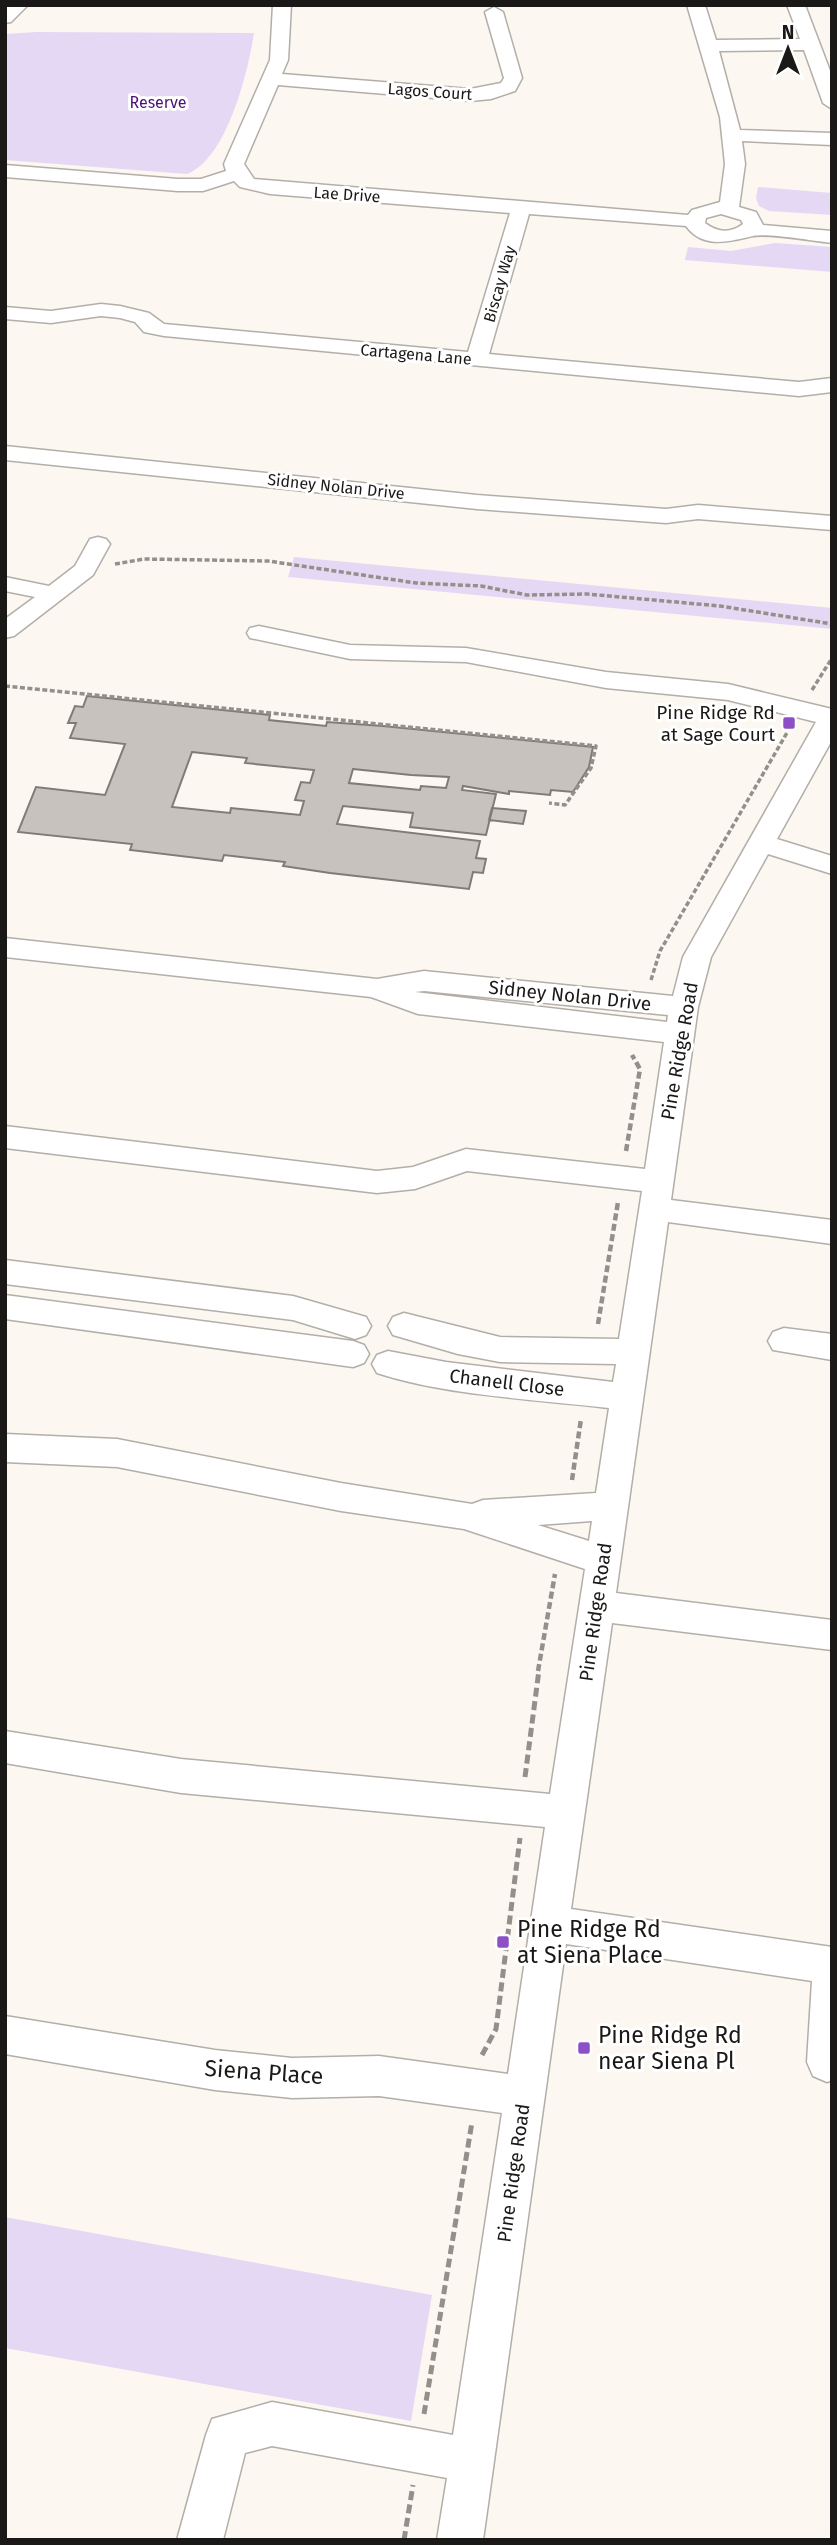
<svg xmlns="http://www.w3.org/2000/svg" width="837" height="2545" font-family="'Fira Sans',sans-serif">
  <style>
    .green { fill: #e5d8f5 }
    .building { fill: #c7c2bd; stroke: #807b77; stroke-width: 2; fill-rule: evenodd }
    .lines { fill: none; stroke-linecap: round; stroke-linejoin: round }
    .minor-casing { stroke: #b3aea8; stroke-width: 3 }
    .path-far2 { stroke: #93908c; stroke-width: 3.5; stroke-dasharray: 5 2.5; stroke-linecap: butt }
    .path-far1 { stroke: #93908c; stroke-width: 4.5; stroke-dasharray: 7 3.5; stroke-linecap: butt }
    .path { stroke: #93908c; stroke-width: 5; stroke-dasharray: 9 4.5; stroke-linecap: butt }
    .minor { fill: #fff; fill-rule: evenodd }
    .poi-dot { fill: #8d4fc5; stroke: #fff; stroke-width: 2.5 }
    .labels { text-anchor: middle; stroke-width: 6; stroke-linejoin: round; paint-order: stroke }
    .far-street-label { font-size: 16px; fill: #1b1917; stroke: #fff }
    .far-park-label { font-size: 16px; fill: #4c1176; stroke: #fff }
    .poi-label { font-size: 19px; fill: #1b1917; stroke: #fff; text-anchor: end }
    .street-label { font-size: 19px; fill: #1b1917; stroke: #fff }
    .near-poi-label { font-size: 23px; fill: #1b1917; stroke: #fff; text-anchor: start }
    .near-street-label { font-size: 23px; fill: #1b1917; stroke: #fff }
  </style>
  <rect width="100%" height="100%" fill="#fcf7f1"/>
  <path class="green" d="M36,32L254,33C248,72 227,159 187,174L5,160V34Z
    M758,187L832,193V215L769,211L759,206L756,198Z
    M775,243L832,247V272L685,260L688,247L731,251Z
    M294,557L832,608V629L288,577Z
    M5,2217L432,2295L411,2421L5,2348Z"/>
  <path class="building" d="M87,696L270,715L269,720L326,726L327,722L383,726L593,747L589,767L573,792L551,790L550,795L509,791V794L463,786L462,790L496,794L486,835L410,827L413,813L343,806L337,824L480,841L476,858L486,859L483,873L473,872L469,889L330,873L283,866L285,862L224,855L222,861L130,850L132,844L18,832L36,787L105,795L125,744L70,738L76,723H68L75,706L83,707ZM192,752L247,758L245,763L314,770L310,783L301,782L295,800L304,801L300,815L231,808L230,813L172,807ZM353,769L411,775L449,777L446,788L421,786L420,790L349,783Z
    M492,808L526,811L523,824L489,820Z"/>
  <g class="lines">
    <defs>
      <path id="minor" d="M8,5H28L11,22L5,23V8Z
        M273,5H291L288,60L282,74L470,89L501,83L504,78L485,12L494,7L503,12L522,78L515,91L491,99L470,101L278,85L244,164L254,179L688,215L692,210L720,202L725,164L720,117L687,5H705L716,40L800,39L787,5H805L832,76V109L823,103L804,50L719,51L740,130L832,133V145L742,141L745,164L739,207L756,212L763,225L832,231V243C812,241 770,233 753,236C730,241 704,250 686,226L529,214L489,354L799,382L832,378V392L799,396L164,336L144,332L135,322L120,318L101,316L51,323L5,319V307L51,311L101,304L120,306L149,313L164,324L468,352L510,213L270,194L240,187L234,181L203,191H178L5,177V165L178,179H201L226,171L224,164L270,60ZM721,214L741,220L743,224C730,234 717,232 705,223L706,218Z
        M5,446L477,495L666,509L698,505L832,516V530L698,519L666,523L477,509L5,460Z
        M98,537L106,539L110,544L93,575L14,636L5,638V619L35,597L5,591V577L49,586L75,566L90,539Z
        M259,626L350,645L466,648L606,672L728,684L832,709V740L777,839L832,856V874L768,854L711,957L698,1007L671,1200L832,1220V1244L668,1222L616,1593L832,1620V1650L612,1623L571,1909L832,1947V2080L827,2082L813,2076L807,2062L812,1981L566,1944L483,2540H437L447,2478L272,2446L245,2453L223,2540H177L206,2435L212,2419L272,2402L453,2435L502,2113L379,2096L292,2098L215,2090L5,2054V2016L215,2050L292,2058L379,2056L508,2074L545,1827L181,1793L5,1763V1731L181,1759L550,1794L585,1569L464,1529L341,1511L117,1467L5,1462V1434L117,1439L341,1483L472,1504L483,1500L596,1493L609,1408C534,1399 448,1396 377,1373L372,1364L377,1355L388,1351L446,1362L613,1382L616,1364L500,1362L458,1354L393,1335L388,1326L393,1317L404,1313L500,1337L619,1339L642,1191L467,1171L415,1189L377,1193L5,1148V1126L377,1171L413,1167L466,1149L645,1169L664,1042L418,1014L371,997L5,957V938L377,979L424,971L673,996L683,957L816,722L728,700L606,688L466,662L350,659L250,638L247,633L250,628ZM424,991L668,1015L667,1022L415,992ZM592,1521L589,1541L538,1525Z
        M5,1260L293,1296L366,1317L371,1326L366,1335L355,1339L293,1320L5,1284Z
        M5,1295L353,1341L364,1345L369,1354L364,1363L353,1367L5,1319Z
        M784,1328L832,1334V1360L773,1350L768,1341L773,1332Z"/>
    </defs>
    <use href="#minor" class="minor-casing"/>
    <path class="path-far2" d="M115,564L144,559L268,561L416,583L481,586L527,595L587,594L720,606L832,624
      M5,686L596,746L591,768L565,805L549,803
      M812,690L832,658
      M651,980L660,951L788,731"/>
    <path class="path-far1" d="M626,1151L640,1069L632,1055
      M598,1324L618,1202
      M572,1480L581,1419
      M538,1671L555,1574"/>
    <path class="path" d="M525,1777L539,1670
      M482,2055L496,2029L520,1838
      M424,2414L472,2122
      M404,2540L413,2485"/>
    <use href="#minor" class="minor"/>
  </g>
  <g class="poi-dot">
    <rect x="782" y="716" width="14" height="14" rx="3.5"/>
    <rect x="496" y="1935" width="14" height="14" rx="3.5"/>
    <rect x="577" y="2041" width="14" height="14" rx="3.5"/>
  </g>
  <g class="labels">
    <g class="far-street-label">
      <text transform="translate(430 91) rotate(4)" y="6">Lagos Court</text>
      <text transform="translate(347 194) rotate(4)" y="6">Lae Drive</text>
      <text transform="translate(499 284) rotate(-74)" y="6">Biscay Way</text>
      <text transform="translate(416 354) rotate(5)" y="6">Cartagena Lane</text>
      <text transform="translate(336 486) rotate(6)" y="6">Sidney Nolan Drive</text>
    </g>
    <g class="far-park-label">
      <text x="158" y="108">Reserve</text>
    </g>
    <g class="poi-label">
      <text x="775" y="719">Pine Ridge Rd<tspan x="775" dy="22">at Sage Court</tspan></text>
    </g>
    <g class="street-label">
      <text transform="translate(570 995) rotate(6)" y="7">Sidney Nolan Drive</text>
      <text transform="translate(679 1051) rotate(-80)" y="7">Pine Ridge Road</text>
      <text transform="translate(507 1382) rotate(7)" y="7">Chanell Close</text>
      <text transform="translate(595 1612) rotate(-82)" y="7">Pine Ridge Road</text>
      <text transform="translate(513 2173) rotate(-82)" y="7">Pine Ridge Road</text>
    </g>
    <g class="near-poi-label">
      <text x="517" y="1937">Pine Ridge Rd<tspan x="517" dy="26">at Siena Place</tspan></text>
      <text x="598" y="2043">Pine Ridge Rd<tspan x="598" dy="26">near Siena Pl</tspan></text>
    </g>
    <g class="near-street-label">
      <text transform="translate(264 2072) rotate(4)" y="8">Siena Place</text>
    </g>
  </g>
  <rect width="837" height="2545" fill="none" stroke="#1b1917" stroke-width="14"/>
  <g transform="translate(788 49)" stroke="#ffffff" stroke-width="5" paint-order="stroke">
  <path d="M0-5L12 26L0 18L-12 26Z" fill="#1b1917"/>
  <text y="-10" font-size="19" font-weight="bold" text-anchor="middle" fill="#1b1917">N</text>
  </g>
</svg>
